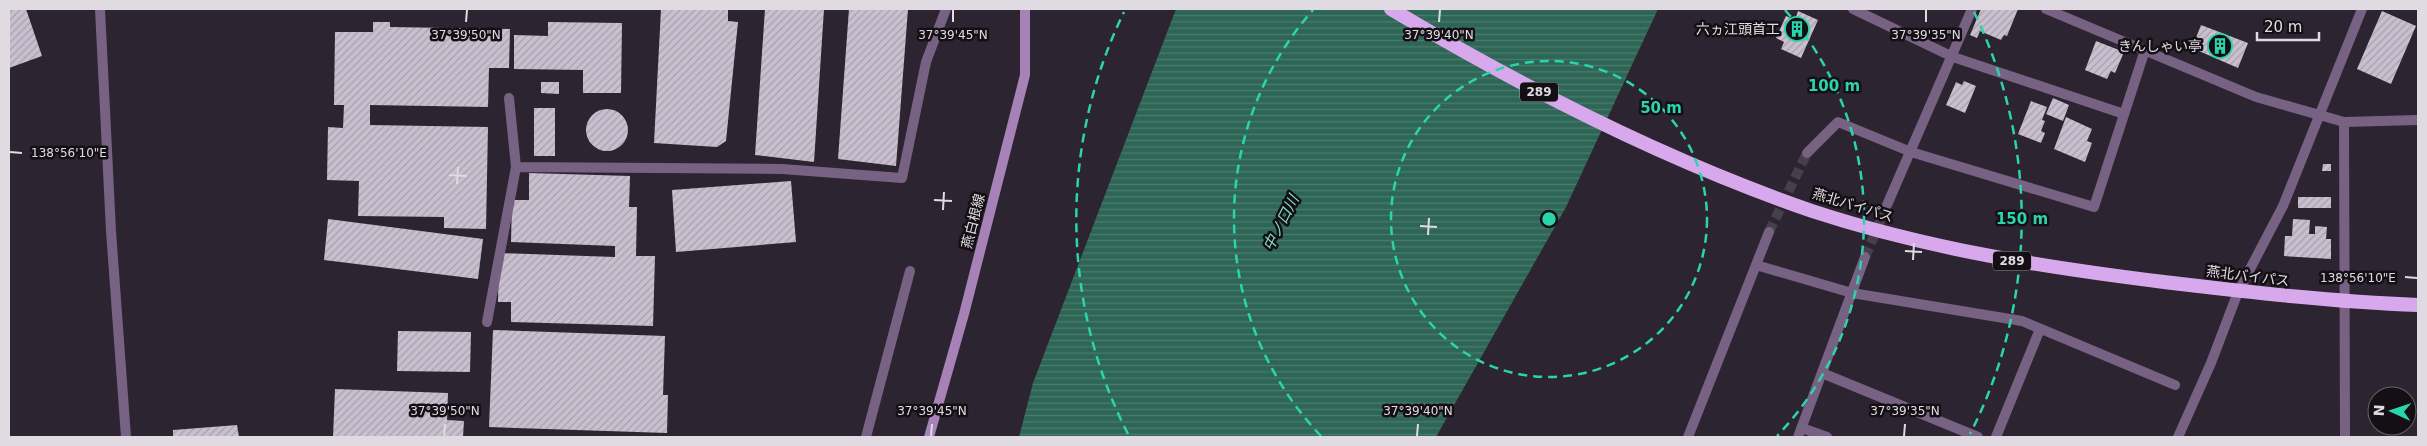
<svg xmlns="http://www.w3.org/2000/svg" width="2427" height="446" font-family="'DejaVu Sans','Noto Sans JP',sans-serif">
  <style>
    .water { fill: url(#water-rules) }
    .building { fill: url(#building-hatch) }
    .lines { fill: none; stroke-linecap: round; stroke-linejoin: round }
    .minor-tunnel { stroke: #473f4b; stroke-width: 10; stroke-dasharray: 10 5; stroke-linecap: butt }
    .service { stroke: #786283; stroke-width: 10 }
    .minor { stroke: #786283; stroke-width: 10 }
    .tertiary { stroke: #786283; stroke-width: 10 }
    .secondary { stroke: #a682b6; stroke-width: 10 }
    .trunk { stroke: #d7a9ec; stroke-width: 14 }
    .ticks { fill: none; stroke: #e0dbe2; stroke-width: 2 }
    .ring { fill: none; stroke: #2bd5ac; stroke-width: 2.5; stroke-dasharray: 9 6 }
    .labels { text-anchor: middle; stroke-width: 5; stroke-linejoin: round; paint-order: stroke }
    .shield { fill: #130f14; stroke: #a29ea4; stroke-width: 1 }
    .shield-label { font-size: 12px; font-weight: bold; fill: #e0dbe2 }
    .poi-label { font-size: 14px; fill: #e0dbe2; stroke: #130f14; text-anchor: end }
    .street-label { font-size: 14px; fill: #e0dbe2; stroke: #130f14 }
    .water-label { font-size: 15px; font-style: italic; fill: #84dec1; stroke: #130f14 }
    .ticks-label { font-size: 12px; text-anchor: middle; fill: #e0dbe2; stroke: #130f14; stroke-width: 5; stroke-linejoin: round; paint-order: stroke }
    .centre { fill: #2bd5ac; stroke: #130f14; stroke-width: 2.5 }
    .ring-label { font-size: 15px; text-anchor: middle; font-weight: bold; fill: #2bd5ac; stroke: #130f14; stroke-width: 5; stroke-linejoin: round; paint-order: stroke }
  </style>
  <defs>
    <pattern id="water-rules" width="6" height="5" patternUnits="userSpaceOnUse" patternTransform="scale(1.25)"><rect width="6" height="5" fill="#2e6656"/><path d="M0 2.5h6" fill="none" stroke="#4c7b6e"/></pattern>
    <pattern id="building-hatch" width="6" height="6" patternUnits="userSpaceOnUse" patternTransform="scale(1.25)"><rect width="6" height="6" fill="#cabfcf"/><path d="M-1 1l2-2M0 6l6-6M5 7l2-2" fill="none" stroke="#a8a0ac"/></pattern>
  </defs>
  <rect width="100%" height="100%" fill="#2c2430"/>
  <path class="water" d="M1176,9H1658L1566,207L1436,437H1019L1033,383Z"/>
  <path class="building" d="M9,9H26L42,56L9,68Z
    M661,9H728V21L738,22L726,141L717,147L654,143Z
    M765,9H824L814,162L755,155Z
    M849,9H908L896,166L838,159Z
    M1981,9H2018L2007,36L2004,35L2001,40L1980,31L1977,38L1970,35Z
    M1798,11L1818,20L1801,58L1781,49L1784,42L1776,38L1786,16L1795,20Z
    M2382,11L2416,26L2391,84L2357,69Z
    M373,22H390V27L510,29L509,68H489L488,107L370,105V125L488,127L486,229L444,228V217L358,216L359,181L327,180L328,127L343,128L344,105H334L335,32H373Z
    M548,22L622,23L621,93H583V70L514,69V35L548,36Z
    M2201,25L2248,43L2238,68L2192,48Z
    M2096,41L2124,52L2115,73L2111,71L2107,79L2085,70Z
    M1964,81L1976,86L1965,113L1946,105L1956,82L1962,85Z
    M541,82H559V94L541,93Z
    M2053,98L2069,105L2063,121L2046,114Z
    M2031,101L2047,107L2042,120L2045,121L2041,131L2045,133L2041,143L2018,134Z
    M534,108H555V156H534Z
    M586 130a21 21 0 1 1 42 0a21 21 0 1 1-42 0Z
    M2066,117L2092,129L2087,141L2092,143L2085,162L2054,149Z
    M2323,164H2331V171H2322Z
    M529,173L630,176L629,207H637L636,256H655L653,326L511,322V302H498L499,253L615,257V246L511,242L512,200H529Z
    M791,181L796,242L676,252L672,190Z
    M2298,197H2331V208H2298Z
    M328,219L483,239L478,279L324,260Z
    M2293,219L2310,220L2309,234H2315V226L2327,227L2326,239H2331V259L2284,256L2285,236H2292Z
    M493,330L665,336L663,395H668L667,433L489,427Z
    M398,331L471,332L470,372L397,371Z
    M335,389L448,393L447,420L464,421L463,437H333Z
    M237,425L239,437H173V430Z"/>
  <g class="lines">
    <path class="minor-tunnel" d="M1769,232L1807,153
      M1865,257L1887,205"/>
    <path class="service" d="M516,167L782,169L902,178L926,62L946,9
      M487,322L516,167L509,98"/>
    <path class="minor" d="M1853,9L1953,57L2124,114
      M2046,9L2256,97L2344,122L2418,120
      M2344,122L2345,437
      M1807,153L1838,122L1911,152L2094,207L2145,50
      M1887,205L1972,9
      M1756,265L1852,293L2022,321L2175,385
      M2238,292L2283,206L2362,9
      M1822,373L1978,437
      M1802,428L1827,437
      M866,437L910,271
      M1688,437L1769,232
      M1798,437L1865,257
      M1996,437L2040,329"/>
    <path class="tertiary" d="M100,9L111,231L126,437
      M2178,437L2211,363L2238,292"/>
    <path class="secondary" d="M929,437L964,314L1025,75V9"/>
    <path class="trunk" d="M1391,9C1525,89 1664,160 1812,211C1928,249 2043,267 2164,282C2249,292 2333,302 2418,305"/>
  </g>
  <path class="ticks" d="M466,22L467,10M953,22V10M1439,22L1440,10M1926,22V10M10,152L22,153M449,175L467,176M457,184L458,167M934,200L952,201M943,210L944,192M1420,226L1437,227M1428,235L1429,218M1905,251L1922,252M1913,260L1914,243M2405,277L2417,278M444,436L445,424M931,436L932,424M1417,436L1418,424M1904,436L1905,424"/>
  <g class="ring">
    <circle cx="1549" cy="219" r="158"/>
    <path d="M1321 436A315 315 0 0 1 1313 10M1785 10A315 315 0 0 1 1777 436"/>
    <path d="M1128 434A473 473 0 0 1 1124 12M1974 12A473 473 0 0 1 1970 434"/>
  </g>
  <defs>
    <symbol id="building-ring" viewBox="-11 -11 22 22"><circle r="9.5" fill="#130f14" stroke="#2bd5ac" stroke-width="1.5"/><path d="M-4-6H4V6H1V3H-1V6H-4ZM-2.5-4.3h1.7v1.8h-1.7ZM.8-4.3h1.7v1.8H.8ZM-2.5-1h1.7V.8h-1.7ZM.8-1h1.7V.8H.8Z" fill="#2bd5ac"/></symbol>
  </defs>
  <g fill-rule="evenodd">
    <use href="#building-ring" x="1783" y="15" width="28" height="28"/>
    <use href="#building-ring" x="2206" y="32" width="28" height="28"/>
  </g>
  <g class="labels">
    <g class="shield">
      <rect x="1520" y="82.5" width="38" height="19" rx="4"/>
      <rect x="1993" y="251.5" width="38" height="19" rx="4"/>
    </g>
    <g class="shield-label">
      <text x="1539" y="96">289</text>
      <text x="2012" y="265">289</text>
    </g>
    <g class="poi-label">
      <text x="1780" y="34">六ヵ江頭首工</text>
      <text x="2202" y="51">きんしゃい亭</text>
    </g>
    <g class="street-label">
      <text transform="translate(1853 205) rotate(17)" y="5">燕北バイパス</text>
      <text transform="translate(973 221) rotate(-76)" y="5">燕白根線</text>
      <text transform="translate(2248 276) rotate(7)" y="5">燕北バイパス</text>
    </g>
    <g class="water-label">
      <text transform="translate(1281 223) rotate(-63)" y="5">中ノ口川</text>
    </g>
  </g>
  <g class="ticks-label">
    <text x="1926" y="39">37°39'35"N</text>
    <text x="466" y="39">37°39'50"N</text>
    <text x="953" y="39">37°39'45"N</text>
    <text x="1439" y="39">37°39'40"N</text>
    <text x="69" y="157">138°56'10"E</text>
    <text x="2358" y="282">138°56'10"E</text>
    <text x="445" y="415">37°39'50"N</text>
    <text x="932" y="415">37°39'45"N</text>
    <text x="1418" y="415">37°39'40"N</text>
    <text x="1905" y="415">37°39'35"N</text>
  </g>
  <circle cx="1549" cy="219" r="8" class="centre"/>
  <g class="ring-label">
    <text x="1834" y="91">100 m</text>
    <text x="1661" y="113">50 m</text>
    <text x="2022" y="224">150 m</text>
  </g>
  <rect width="2427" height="446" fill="none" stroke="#e0dbe2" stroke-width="20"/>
  <g transform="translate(2392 411) rotate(273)"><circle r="24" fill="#130f14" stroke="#656166"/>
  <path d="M0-4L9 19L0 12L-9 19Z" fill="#2bd5ac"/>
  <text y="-8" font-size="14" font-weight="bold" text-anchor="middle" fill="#e0dbe2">N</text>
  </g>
  <path d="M2257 32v8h62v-8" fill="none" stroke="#e0dbe2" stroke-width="2.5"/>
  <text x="2264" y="32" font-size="15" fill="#e0dbe2" stroke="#130f14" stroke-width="4" paint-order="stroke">20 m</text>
</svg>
